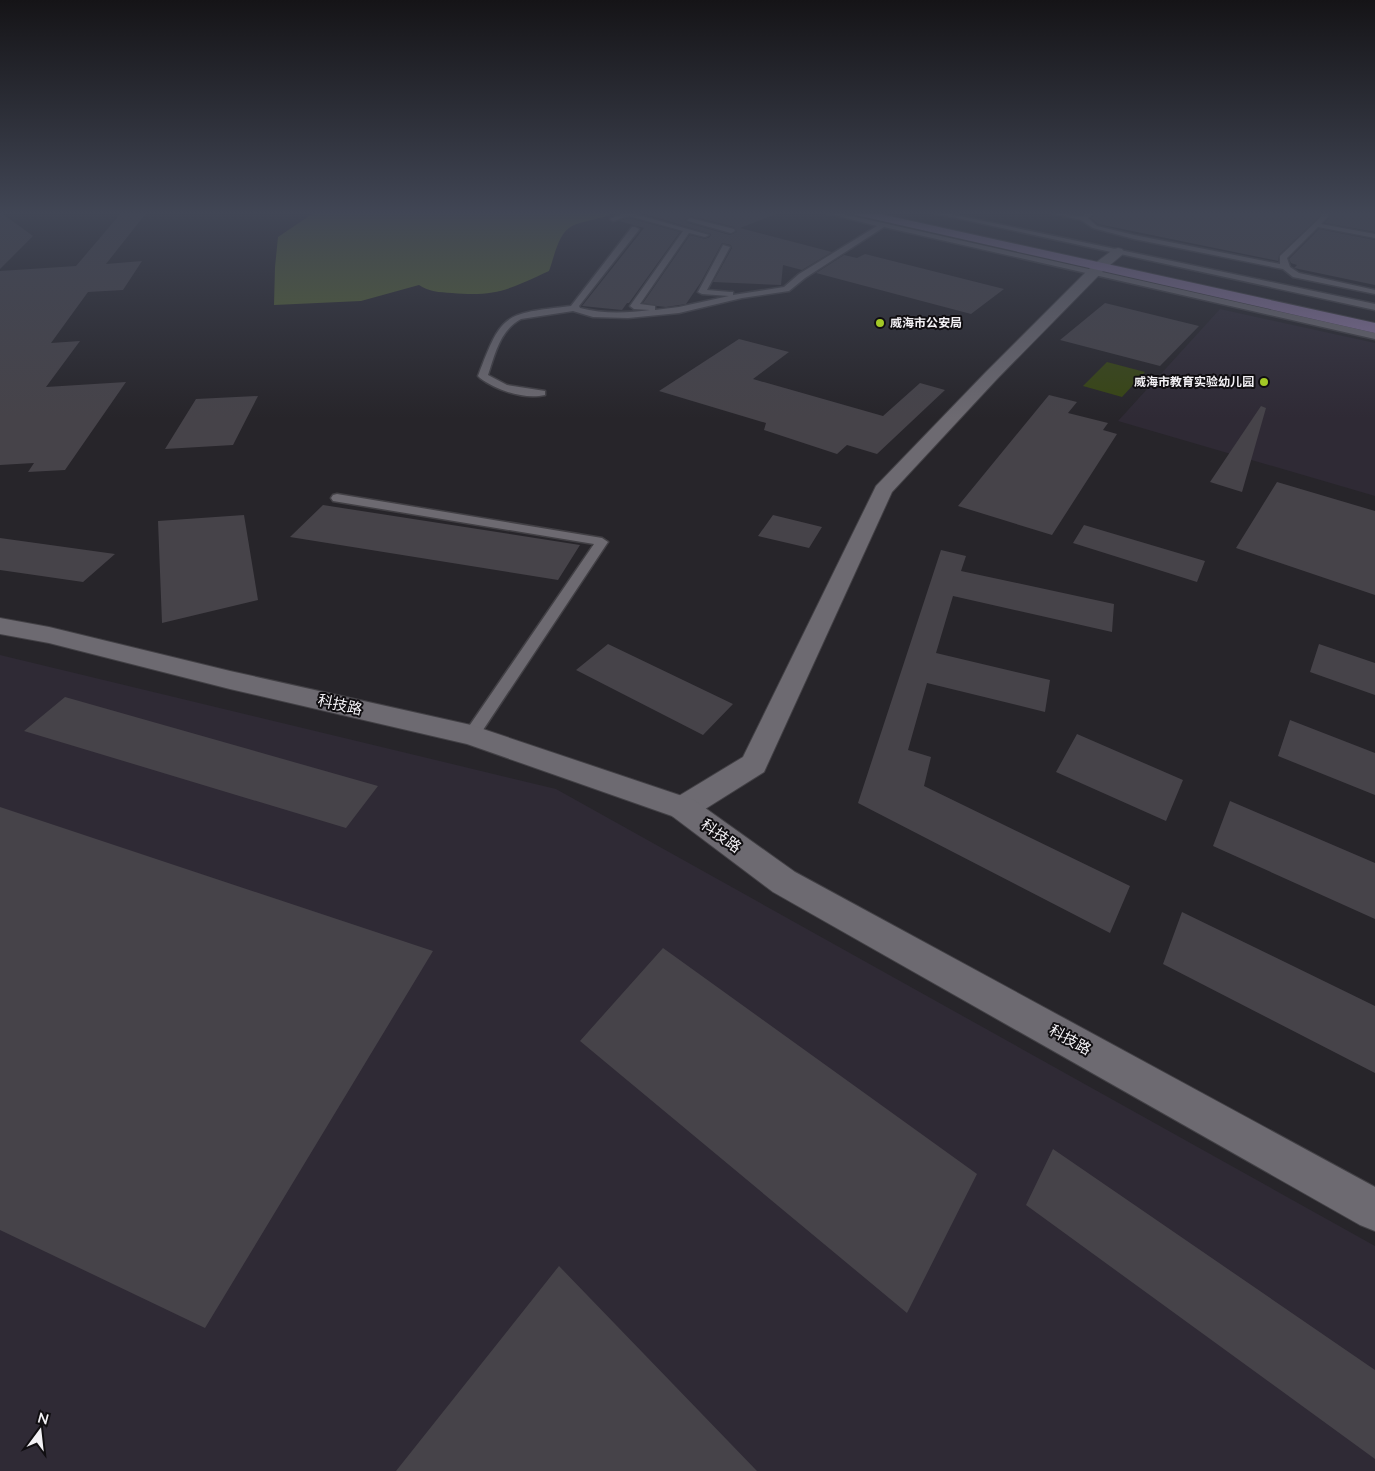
<svg xmlns="http://www.w3.org/2000/svg" width="1375" height="1471" font-family="Lato,'Noto Sans SC',sans-serif">
  <style>
    .built { fill: #2f2a35 }
    .green { fill: #384612 }
    .forest { fill: #566530 }
    .building { fill: #464349; fill-rule: evenodd }
    .lines { fill: none; stroke-linecap: round; stroke-linejoin: round }
    .service-casing { stroke: #424045; stroke-width: 3 }
    .minor-casing { stroke: #424045; stroke-width: 2 }
    .secondary-casing { stroke: #424045; stroke-width: 2 }
    .primary-casing { stroke: #424045; stroke-width: 2 }
    .service { fill: #6d6a71; fill-rule: evenodd }
    .minor { fill: #6d6a71; fill-rule: evenodd }
    .secondary { fill: #6d6a71; fill-rule: evenodd }
    .primary { fill: #88749c; fill-rule: evenodd }
    .poi-dot { fill: #a3c926; stroke: #100e11; stroke-width: 2 }
    .labels { text-anchor: middle; stroke-width: 4; stroke-linejoin: round; paint-order: stroke }
    .far-poi-label { font-size: 12px; font-weight: bold; fill: #f3f1f5; stroke: #100e11; text-anchor: start }
    .street-label { font-size: 15px; fill: #f3f1f5; stroke: #100e11 }
  </style>
  <rect width="100%" height="100%" fill="#27252a"/>
  <path class="built" d="M1220,309L1375,343V496L1118,421Z
    M0,655L556,789L1375,1246V1471H0Z"/>
  <path class="green" d="M1107,362L1145,372L1122,397L1083,386Z"/>
  <path class="forest" d="M315,212H609L611,214C599,220 584,220 572,226C558,233 554,258 549,271C510,289 496,297 452,293C439,292 429,292 419,285L361,301L274,305L275,267L278,237Z"/>
  <path class="building" d="M0,212L33,236L0,269Z
    M122,212H147L106,264L142,261L123,290L88,292L51,343L80,341L46,387L126,382L65,470L28,472L34,463L0,465V271L76,266Z
    M638,212H766L771,216L740,228L832,252L802,270L783,265L781,285L713,282L732,248L731,245L722,243L701,282L686,304L666,307L657,306L643,303L690,235L705,239L710,237L711,234ZM690,216L734,227L737,232L730,235L688,223L685,220Z
    M1098,212H1318L1320,216L1279,255L1278,261L1098,224L1091,218Z
    M1330,212H1375V232L1325,223L1329,218Z
    M629,218L680,232L629,303H627L622,310L582,306L644,228L619,221Z
    M1319,229L1375,240V285L1294,268L1297,265L1291,263L1289,259Z
    M865,254L1004,289L971,314L816,273L844,255L857,258Z
    M1105,303L1199,326L1160,366L1060,340Z
    M739,339L789,352L753,379L883,416L920,383L945,390L877,454L847,445L837,454L764,430L766,423L659,391Z
    M1049,395L1077,402L1068,413L1108,423L1103,430L1117,434L1052,535L958,506Z
    M258,396L233,445L165,449L196,399Z
    M1261,406L1266,408L1242,492L1210,482Z
    M1277,482L1375,511V595L1236,548Z
    M323,505L580,545L558,580L290,537Z
    M244,515L258,600L162,623L158,521Z
    M773,515L822,527L809,548L758,536Z
    M1084,525L1205,561L1197,582L1073,543Z
    M0,538L115,554L83,582L0,570Z
    M941,550L966,556L961,571L1114,604L1112,632L953,596L936,653L1050,680L1045,712L927,683L908,750L931,757L924,786L1130,886L1110,933L858,803Z
    M608,644L733,704L703,735L576,670Z
    M1319,644L1375,663V695L1310,672Z
    M65,697L378,786L346,828L24,731Z
    M1290,720L1375,753V795L1278,756Z
    M1077,734L1183,780L1166,821L1056,772Z
    M1230,801L1375,863V919L1213,846Z
    M0,807L433,951L205,1328L0,1230Z
    M1182,912L1375,1006V1073L1163,964Z
    M663,948L977,1174L907,1313L580,1041Z
    M1053,1149L1375,1370V1459L1026,1205Z
    M559,1266L757,1471H396Z"/>
  <g class="lines">
    <defs>
      <path id="service" d="M627,212H636L635,214L709,235L705,237L689,233L640,304L655,306V310L679,307L729,296L702,294L698,292L723,245L730,247L707,290L730,292H733V295L784,287L799,274L877,226L823,212H834L1375,333V339L884,227L805,278L789,291L742,298L679,313L628,318L593,317L573,311L521,319C500,330 495,354 488,375L507,385L545,391V395C524,400 496,390 480,378L478,376C502,312 504,314 571,306L632,227H635L639,229L638,231L579,306L580,308C603,314 627,313 650,310L634,309L630,306L683,231L629,216L613,221L610,219Z
        M768,212H779L771,214Z
        M929,212H941L1375,304V310Z
        M1047,212L1082,216L1088,212H1096L1088,218L1097,226L1134,235L1280,264V256L1322,216L1320,212H1328V217L1321,224L1375,234V238L1318,227L1287,258L1290,267L1299,273L1375,290V294L1293,277L1283,269L1134,239L1093,228L1081,220Z
        M690,218L734,229L735,231L731,233L688,221L687,220Z
        M337,494L602,538L608,542L477,739L471,741L465,739L463,735L594,544L333,501L331,498L333,495Z"/>
      <path id="minor" d="M1118,248L1122,249L1124,252L1122,255L1104,270L997,379L892,492L764,772L694,816L683,820L672,816L668,808L672,800L743,757L876,486L985,373L1094,264L1114,249Z"/>
      <path id="secondary" d="M0,618L49,627L230,671L471,725L694,800L795,872L1375,1187V1231L1360,1225L773,892L672,816L467,744L230,689L49,643L0,634Z"/>
      <path id="primary" d="M850,212H871L1375,323V333L856,215Z"/>
    </defs>
    <use href="#service" class="service-casing"/>
    <use href="#minor" class="minor-casing"/>
    <use href="#secondary" class="secondary-casing"/>
    <use href="#primary" class="primary-casing"/>
    <use href="#service" class="service"/>
    <use href="#minor" class="minor"/>
    <use href="#secondary" class="secondary"/>
    <use href="#primary" class="primary"/>
  </g>
  <linearGradient id="sky" x2="0" y2="1"><stop stop-color="#151417"/><stop offset="0.51" stop-color="#414655"/><stop offset="1" stop-color="#414655" stop-opacity="0"/></linearGradient>
  <rect width="1375" height="418" fill="url(#sky)"/>
  <g class="poi-dot">
    <circle cx="880" cy="323" r="5"/>
    <circle cx="1264" cy="382" r="5"/>
  </g>
  <g class="labels">
    <g class="far-poi-label">
      <text x="890" y="327">威海市公安局</text>
      <text x="1254" y="386" text-anchor="end">威海市教育实验幼儿园</text>
    </g>
    <g class="street-label">
      <text transform="translate(340 705) rotate(13)" y="5">科技路</text>
      <text transform="translate(721 836) rotate(36)" y="5">科技路</text>
      <text transform="translate(1070 1040) rotate(29)" y="5">科技路</text>
    </g>
  </g>
  <g transform="translate(40 1431) rotate(15)" stroke="#100e11" stroke-width="4" paint-order="stroke">
  <path d="M0-4L9 19L0 12L-9 19Z" fill="#f3f1f5"/>
  <text y="-8" font-size="14" font-weight="bold" text-anchor="middle" fill="#f3f1f5">N</text>
  </g>
</svg>
